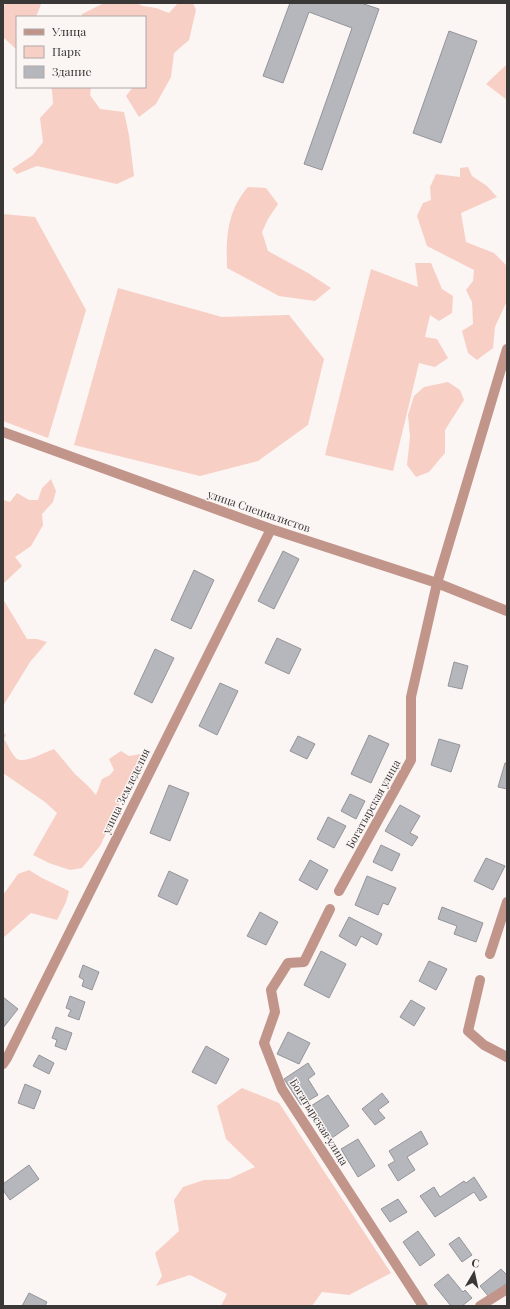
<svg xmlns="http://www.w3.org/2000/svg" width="510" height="1309" font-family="'Playfair Display',serif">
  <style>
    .green { fill: #f8cfc5 }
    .building { fill: #b6b7bc; stroke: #94959a }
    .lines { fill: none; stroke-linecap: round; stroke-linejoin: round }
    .minor { stroke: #c2958b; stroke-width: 10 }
    .labels { text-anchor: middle; stroke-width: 3; stroke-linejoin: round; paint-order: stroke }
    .street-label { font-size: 11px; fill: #3a3837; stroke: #fbf5f4 }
  </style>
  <rect width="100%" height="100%" fill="#fbf5f4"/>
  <path class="green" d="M6,3H47L41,4L36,17H17V50L3,37V7Z
    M104,3H137L143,6L156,8L169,13L178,3H193L196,10L189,40L174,53L171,77L156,104L139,117L126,96L133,87H145V17H82V14Z
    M507,65V100L486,84L505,66Z
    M50,87H91L90,95L100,109L124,112L129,135L134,176L117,184L37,166L17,174L12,169L33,155L43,142L40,118L53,104L52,90Z
    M468,167L472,176L487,186L497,197L461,213L466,242L494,253L506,265V303L495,327L493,348L477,360L468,353L462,331L473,324L472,302L466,290L473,281L474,270L427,246L417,216L423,203L431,200L430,187L436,174L460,177V168Z
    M248,187L266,188L278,204L268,219L262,232L268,251L308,273L331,288L315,301L279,296L227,268C226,237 227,211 248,187Z
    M3,214L35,217L86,310L48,438L3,421Z
    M415,263H431L442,289L453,296L452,313L439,321L430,315L425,337L437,339L448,358L435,367L419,363L393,471L325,455L371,269L418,287Z
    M118,288L222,317L289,315L324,359L308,425L258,461L200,476L74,445Z
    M448,382L460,390L464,400L445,430V453L429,472L416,477L407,465L410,437L408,415L414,396L424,387Z
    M51,479L56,491L53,502L42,514L43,525L31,546L15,557L22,566L4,583L3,586V500L10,502L17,493L29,500H38L42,488Z
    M3,599L27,639H37L47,642L30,662L3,706Z
    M3,732L6,735L4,739C8,745 11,753 16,758C22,765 45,752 54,749L75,774L88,786L96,795L102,779L110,775L114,770L109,759L121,751L129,756L141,754L132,778L100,846L82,868L70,870L49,863L33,855L57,813L45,802L3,773Z
    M29,870L42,878L69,891L66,902L57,920L31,913L3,938V895L18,874Z
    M242,1088L279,1103L391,1273L349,1295L322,1292L312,1306H221L227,1294L190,1275L156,1286L162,1276L155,1253L179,1231L174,1200L183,1187L204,1180L229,1179L255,1167L226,1139L217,1106Z"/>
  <path class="building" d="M290,3H361L379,9L322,170L304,164L352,28L309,12L283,83L263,76Z
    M449,31L477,41L441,143L413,133Z
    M283,551L299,559L274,609L258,601Z
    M194,570L214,580L191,629L171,620Z
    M277,638L301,649L289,674L265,663Z
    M155,649L174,658L152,703L134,694Z
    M454,662L468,666L462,689L448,686Z
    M220,683L238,691L217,735L199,726Z
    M369,735L389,744L371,783L351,774Z
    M298,736L315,744L307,759L290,751Z
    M439,739L460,745L451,772L431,765Z
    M505,763H507V789L498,787Z
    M169,785L189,793L170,841L150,833Z
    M350,794L365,801L356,819L341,811Z
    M400,805L420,816L410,833L418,837L412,846L385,831Z
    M328,817L346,826L334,848L317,839Z
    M381,845L400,854L392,871L373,862Z
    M486,858L505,866L493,890L474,881Z
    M310,860L328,870L317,890L299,880Z
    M169,871L188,880L177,905L158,896Z
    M367,876L396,888L388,905L383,903L378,915L355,905Z
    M442,907L483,923L476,942L454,934L457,926L438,919Z
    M260,912L278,922L266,945L247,936Z
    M349,917L382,934L377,945L361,936L356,946L339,936Z
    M321,951L346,964L329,998L304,985Z
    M429,961L447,969L436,990L419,981Z
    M83,965L99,972L92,990L82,986L84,980L79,977Z
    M70,996L85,1002L79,1020L68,1016L71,1010L66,1008Z
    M3,997L18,1009L3,1028Z
    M411,1000L425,1008L414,1026L400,1017Z
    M56,1027L72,1033L66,1050L55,1046L57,1040L52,1038Z
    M288,1032L310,1043L299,1064L277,1054Z
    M206,1046L229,1059L216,1084L192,1072Z
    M39,1055L54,1063L49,1074L33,1066Z
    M308,1063L315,1074L308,1079L318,1095L301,1105L284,1079Z
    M25,1084L41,1091L34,1109L18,1103Z
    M382,1093L389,1102L378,1110L385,1118L375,1125L362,1109Z
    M328,1095L349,1126L329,1140L308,1108Z
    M421,1131L428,1144L407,1157L415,1170L398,1181L388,1165L395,1161L389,1151Z
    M358,1139L375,1166L358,1177L341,1149Z
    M29,1165L39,1179L10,1200L3,1190V1184Z
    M474,1177L487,1197L480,1201L474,1192L435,1217L420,1196L434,1187L440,1197L464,1181L466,1183Z
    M398,1199L407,1212L390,1222L381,1209Z
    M418,1231L435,1255L420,1266L403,1242Z
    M459,1237L472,1255L462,1262L449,1244Z
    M501,1269L507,1275V1283L489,1297L480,1286Z
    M448,1274L463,1292L465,1290L472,1298L462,1306H451L434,1285Z
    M29,1293L47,1302L45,1306H22Z"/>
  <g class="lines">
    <path class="minor" d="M3,432L271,529L437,583L507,611
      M339,891L411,760V697L437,583L507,349
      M330,909L304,962L288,963L271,990L275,1012L264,1043L282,1089L423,1306
      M490,954L507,902
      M480,980L468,1031L484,1045L507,1057
      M3,1064L7,1058L271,529
      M480,1306L507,1289"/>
  </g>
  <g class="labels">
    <g class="street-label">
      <text transform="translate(259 511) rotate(19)" y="4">улица Специалистов</text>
      <text transform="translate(126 791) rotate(-64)" y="4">улица Земледелия</text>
      <text transform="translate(373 804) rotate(-61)" y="4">Богатырская улица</text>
      <text transform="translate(319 1122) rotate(58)" y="4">Богатырская улица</text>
    </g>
  </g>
  <rect width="510" height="1309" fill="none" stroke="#3a3837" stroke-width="8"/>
  <rect x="16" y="16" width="130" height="72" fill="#fbf5f4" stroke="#aea9a8"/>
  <rect x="24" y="29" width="20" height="6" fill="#c2958b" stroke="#aea9a8"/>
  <text x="52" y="36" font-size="12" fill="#3a3837">Улица</text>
  <rect x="24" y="46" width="20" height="12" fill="#f8cfc5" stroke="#aea9a8"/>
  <text x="52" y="56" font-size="12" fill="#3a3837">Парк</text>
  <rect x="24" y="66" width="20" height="12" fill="#b6b7bc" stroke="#aea9a8"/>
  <text x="52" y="76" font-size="12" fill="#3a3837">Здание</text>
  <g transform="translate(474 1273) rotate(9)" stroke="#fbf5f4" stroke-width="3" paint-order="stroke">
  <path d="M0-3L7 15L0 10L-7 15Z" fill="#3a3837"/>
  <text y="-6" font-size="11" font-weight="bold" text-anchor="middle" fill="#3a3837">С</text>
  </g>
</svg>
